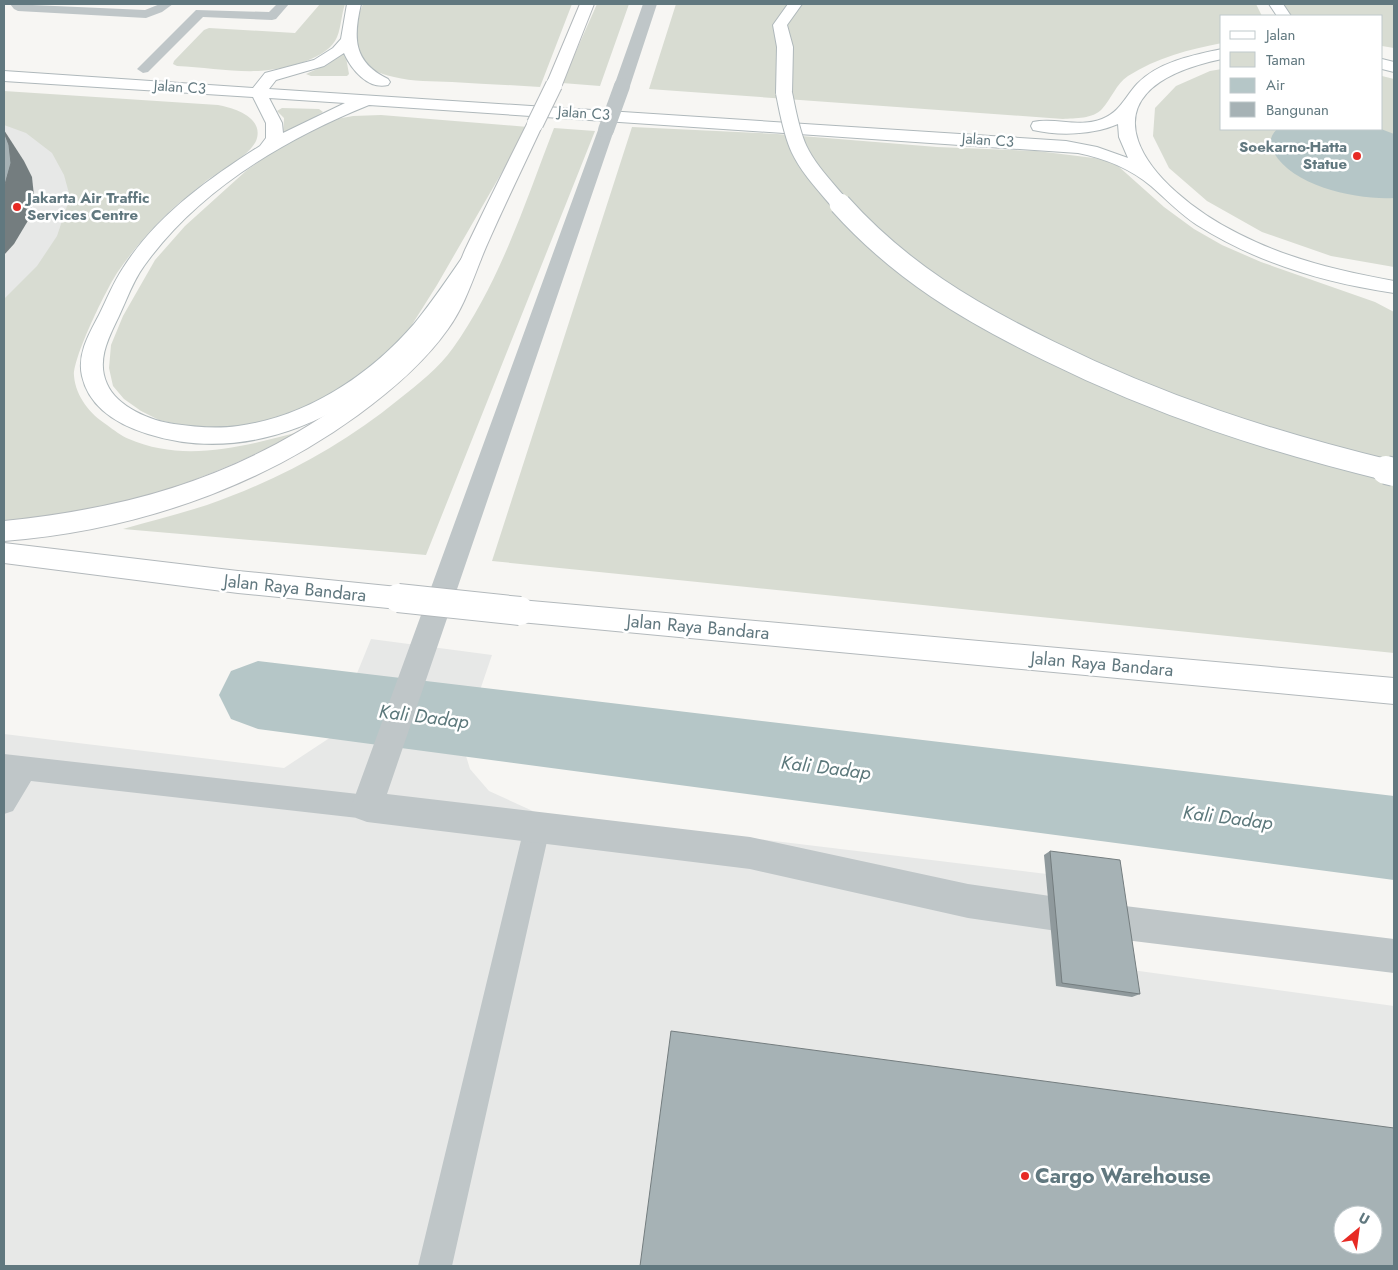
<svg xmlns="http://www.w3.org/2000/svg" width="1398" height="1270" font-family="Jost,sans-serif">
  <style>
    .built { fill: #e7e8e7; fill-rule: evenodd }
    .green { fill: #d8dcd2 }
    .water { fill: #b5c6c7 }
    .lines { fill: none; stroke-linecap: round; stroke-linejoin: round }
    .river { fill: #b5c6c7; fill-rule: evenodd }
    .secondary-casing { stroke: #afb8bb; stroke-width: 2 }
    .primary-casing { stroke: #b3b9bc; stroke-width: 2 }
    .lane { fill: #bfc6c8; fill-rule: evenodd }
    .street { fill: #bfc6c8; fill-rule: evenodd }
    .secondary { fill: #fff; fill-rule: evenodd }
    .primary { fill: #fff; fill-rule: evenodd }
    .secondary-bridge-far2-casing { stroke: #afb8bb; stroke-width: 18; stroke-linecap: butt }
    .secondary-bridge-far1-casing { stroke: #afb8bb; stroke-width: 23; stroke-linecap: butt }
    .secondary-bridge-casing { stroke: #afb8bb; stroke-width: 30; stroke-linecap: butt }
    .primary-bridge-far1-casing { stroke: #b3b9bc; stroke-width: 18; stroke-linecap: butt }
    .primary-bridge-casing { stroke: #b3b9bc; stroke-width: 30; stroke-linecap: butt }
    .street-bridge { stroke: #bfc6c8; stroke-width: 16 }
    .secondary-bridge-far2 { stroke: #fff; stroke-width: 16 }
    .secondary-bridge-far1 { stroke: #fff; stroke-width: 21 }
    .secondary-bridge { stroke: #fff; stroke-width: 28 }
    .primary-bridge-far1 { stroke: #fff; stroke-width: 16 }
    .primary-bridge { stroke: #fff; stroke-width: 28 }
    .wall { fill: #8f999c }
    .shaded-wall { fill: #747d7f }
    .building { fill: #a6b2b5; stroke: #747d7f; fill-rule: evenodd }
    .poi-dot { fill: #e72a24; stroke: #fff; stroke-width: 2 }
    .labels { text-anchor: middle; stroke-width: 5; stroke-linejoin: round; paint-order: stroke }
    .far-street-label { font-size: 15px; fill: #61787f; stroke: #fff }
    .far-poi-label { font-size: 15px; font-weight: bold; fill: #61787f; stroke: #fff; text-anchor: end }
    .street-label { font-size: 18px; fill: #61787f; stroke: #fff }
    .water-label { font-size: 19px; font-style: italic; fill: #5c787b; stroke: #fff }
    .near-poi-label { font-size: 21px; font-weight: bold; fill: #61787f; stroke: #fff; text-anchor: start }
  </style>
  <rect width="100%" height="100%" fill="#f7f6f3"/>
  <path class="built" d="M4,93L214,108L4,356Z
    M371,639L492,655L462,743L470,769L489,791L535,812L1080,878L1088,964L1394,1006V1266H4V734L284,768L331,737ZM1343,1215H1373V1245H1343Z"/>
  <path class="green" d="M320,4H345C341,15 341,32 335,41C323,61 280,70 258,71C231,72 203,67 177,66L173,64L174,61L204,30L209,28L295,33Z
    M363,4H572L540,87C511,85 481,84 452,82C433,81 413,82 394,77C384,75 366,69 361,60C351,42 356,21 363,4Z
    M597,4H629L600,86L562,83Z
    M676,4H1256L1262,16H1222V43C1190,49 1156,58 1128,76C1116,84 1112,98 1102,109C1093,119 1075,118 1063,119L649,89Z
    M1280,4H1394V48L1382,46V16H1292L1284,11Z
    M345,52L349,74L347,76H311L306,74L328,64Z
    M1222,69V129H1382V76L1394,79V267L1331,256L1262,232L1207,201L1169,168L1153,136L1155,108L1176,86L1210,71Z
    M4,91L218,105C235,108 265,118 256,141C249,156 220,171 206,181C193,192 178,203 166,215C149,232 131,252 117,273C106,290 73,357 74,376C76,397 90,414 107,425C114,430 121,436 129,439C186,464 249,445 306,430C212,476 111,519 4,520V299L37,266L57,236L70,197L64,175L52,153L26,133L4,125Z
    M282,108L319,109L323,112L283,136L284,118L277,111Z
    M381,115L528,127L437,285L408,331L383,361L318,405L256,425L200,429L159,420L141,411L124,399L113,386L109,368L111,345L123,316L155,260L185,226L247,170L281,146L331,120L353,116Z
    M632,127L777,134L937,147L1037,151L1102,159L1118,166L1164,207L1194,229L1222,245L1261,262L1375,302L1394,312V653L492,561Z
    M554,128L595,131L426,555L123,529C151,521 179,514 207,505C276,481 342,446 398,400C418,384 439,368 453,348C500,282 525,203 554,128Z"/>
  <path class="water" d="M1277,129H1381L1394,134V198C1357,200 1294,187 1274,153C1268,144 1270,136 1277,129Z"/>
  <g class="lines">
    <path class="river" d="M258,661L1394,796V880L258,729L231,719L219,695L231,671Z"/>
    <defs>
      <path id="secondary" d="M347,4H361C353,38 353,62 388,79L390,82L388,85C368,90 351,69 344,53L324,66L276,80L269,89L1066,141L1097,147L1128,158L1119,137L1118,124C1093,135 1059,136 1033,130L1031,126L1033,122C1055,117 1079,128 1102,119C1120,112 1125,97 1137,84C1158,62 1193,55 1222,49V59C1068,91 1147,188 1239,234C1288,259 1340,271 1394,281V293C1325,283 1257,263 1197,225C1180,214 1166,199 1151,186C1131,169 1104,158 1078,153L369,105C285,139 198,190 144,266C133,281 127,299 119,316C109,337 96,360 107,384C117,407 151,421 174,424C195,427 216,429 238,426C306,417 369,376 414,324C432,302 448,278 464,255L471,253L478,255L481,259C462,287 445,316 422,341C355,416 249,466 148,434C119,425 89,408 82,376C77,354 89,334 99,315C107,299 113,283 123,268C156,216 208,179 260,146L266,138V123L253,97L4,81V71L253,88L265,73L314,60L333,48L341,39ZM269,98L345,103L283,133L282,123Z
        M788,4H802L787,25L793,47L792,93L790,96H778L776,93L777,47L773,25Z
        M1269,4H1283L1291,16H1277Z
        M1382,59L1394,62V72L1382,69Z"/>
      <path id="primary" d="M580,4H594L562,85L560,88H548L546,85Z
        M535,119L541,120L543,124C524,165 504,206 486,247C474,275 466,304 448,329C424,363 392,390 358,415C255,490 131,531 4,541V521C131,508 237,477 343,403C377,379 410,353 434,319C449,298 455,273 465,250C485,208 506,166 527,124L529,120Z
        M4,543L238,571L398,587L407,590L411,598L407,606L398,609L238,593L4,563Z
        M520,600L1394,678V704L520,622L510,619L507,611L510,603Z"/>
    </defs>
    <use href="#secondary" class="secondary-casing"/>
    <use href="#primary" class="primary-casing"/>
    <path class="lane" d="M10,4L145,10L160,4H173L162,12L146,18L18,11L14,9Z
      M277,4H289L276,19L272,20L203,17L148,72L143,73L137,69L196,10L269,12Z
      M4,754L367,795L376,798L380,807L376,816L367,819L31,781L13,811L4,814Z
      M537,815L546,819L550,828L452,1266H418L524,828L528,819Z"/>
    <path class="street" d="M643,4H657L630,86L628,89H616L614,86Z
      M606,125L612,126L614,130L387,794L750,837L968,884L1084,901L1394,939V973L1084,935L968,918L750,869L367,822L356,818L351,807L598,130L600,126Z"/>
    <use href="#secondary" class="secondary"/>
    <use href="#primary" class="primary"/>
    <defs>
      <path id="secondary-bridge-far2" d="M784,93C788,112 791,132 799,149C809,170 826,187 841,205"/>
      <path id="secondary-bridge-far1" d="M840,204C900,271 969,312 1049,351C1160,406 1271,442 1391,471"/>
      <path id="secondary-bridge" d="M1386,470L1394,472"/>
      <path id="primary-bridge-far1" d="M535,124L554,85"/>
      <path id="primary-bridge" d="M398,598L520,611"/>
    </defs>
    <use href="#secondary-bridge-far2" class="secondary-bridge-far2-casing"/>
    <use href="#secondary-bridge-far1" class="secondary-bridge-far1-casing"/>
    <use href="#secondary-bridge" class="secondary-bridge-casing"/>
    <use href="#primary-bridge-far1" class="primary-bridge-far1-casing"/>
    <use href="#primary-bridge" class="primary-bridge-casing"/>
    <path class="street-bridge" d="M606,130L622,86"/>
    <use href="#secondary-bridge-far2" class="secondary-bridge-far2"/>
    <use href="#secondary-bridge-far1" class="secondary-bridge-far1"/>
    <use href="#secondary-bridge" class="secondary-bridge"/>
    <use href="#primary-bridge-far1" class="primary-bridge-far1"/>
    <use href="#primary-bridge" class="primary-bridge"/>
  </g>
  <path class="wall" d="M1050,851L1140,994L1132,997L1056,986L1044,855Z"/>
  <path class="shaded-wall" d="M4,130L24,161L32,177L34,196L29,219L14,244L4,255Z"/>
  <path class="building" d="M4,132L9,145L11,163L4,188Z
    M1050,851L1120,860L1140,994L1062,983Z
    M671,1031L1394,1128V1266H640ZM1343,1215H1373V1245H1343Z"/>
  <g class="poi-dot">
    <circle cx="1357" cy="156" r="5"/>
    <circle cx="17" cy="207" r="5"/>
    <circle cx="1025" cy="1176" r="5"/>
  </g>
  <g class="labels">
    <g class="far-street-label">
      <text transform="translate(180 87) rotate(4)" y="5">Jalan C3</text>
      <text transform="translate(584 113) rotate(4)" y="5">Jalan C3</text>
      <text transform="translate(988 140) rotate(4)" y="5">Jalan C3</text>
    </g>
    <g class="far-poi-label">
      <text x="1347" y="152">Soekarno-Hatta<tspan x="1347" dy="17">Statue</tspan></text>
      <text x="27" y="203" text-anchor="start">Jakarta Air Traffic<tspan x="27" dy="17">Services Centre</tspan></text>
    </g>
    <g class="street-label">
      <text transform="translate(295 588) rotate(6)" y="6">Jalan Raya Bandara</text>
      <text transform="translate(698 627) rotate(5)" y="6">Jalan Raya Bandara</text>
      <text transform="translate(1102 664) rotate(5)" y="6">Jalan Raya Bandara</text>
    </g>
    <g class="water-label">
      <text transform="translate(424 716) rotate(7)" y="7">Kali Dadap</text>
      <text transform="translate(826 767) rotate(7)" y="7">Kali Dadap</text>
      <text transform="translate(1228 817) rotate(7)" y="7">Kali Dadap</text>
    </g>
    <g class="near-poi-label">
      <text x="1035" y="1183">Cargo Warehouse</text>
    </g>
  </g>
  <rect width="1398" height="1270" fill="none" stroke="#61787f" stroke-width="10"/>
  <rect x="1220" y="15" width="162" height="115" fill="#ffffff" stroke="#c0c9cc"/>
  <rect x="1230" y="31" width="25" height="8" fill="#ffffff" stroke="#c0c9cc"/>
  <text x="1266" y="40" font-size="15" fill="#61787f">Jalan</text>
  <rect x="1230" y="52" width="25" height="15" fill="#d8dcd2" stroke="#c0c9cc"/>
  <text x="1266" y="65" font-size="15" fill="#61787f">Taman</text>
  <rect x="1230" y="78" width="25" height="15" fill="#b5c6c7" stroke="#c0c9cc"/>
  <text x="1266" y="90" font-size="15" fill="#61787f">Air</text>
  <rect x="1230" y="102" width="25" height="15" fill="#a6b2b5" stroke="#c0c9cc"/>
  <text x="1266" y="115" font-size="15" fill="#61787f">Bangunan</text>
  <g transform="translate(1358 1230) rotate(29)"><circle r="24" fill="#ffffff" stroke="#c0c9cc"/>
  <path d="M0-4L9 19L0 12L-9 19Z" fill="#e72a24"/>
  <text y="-8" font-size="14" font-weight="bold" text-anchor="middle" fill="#61787f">U</text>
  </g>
</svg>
